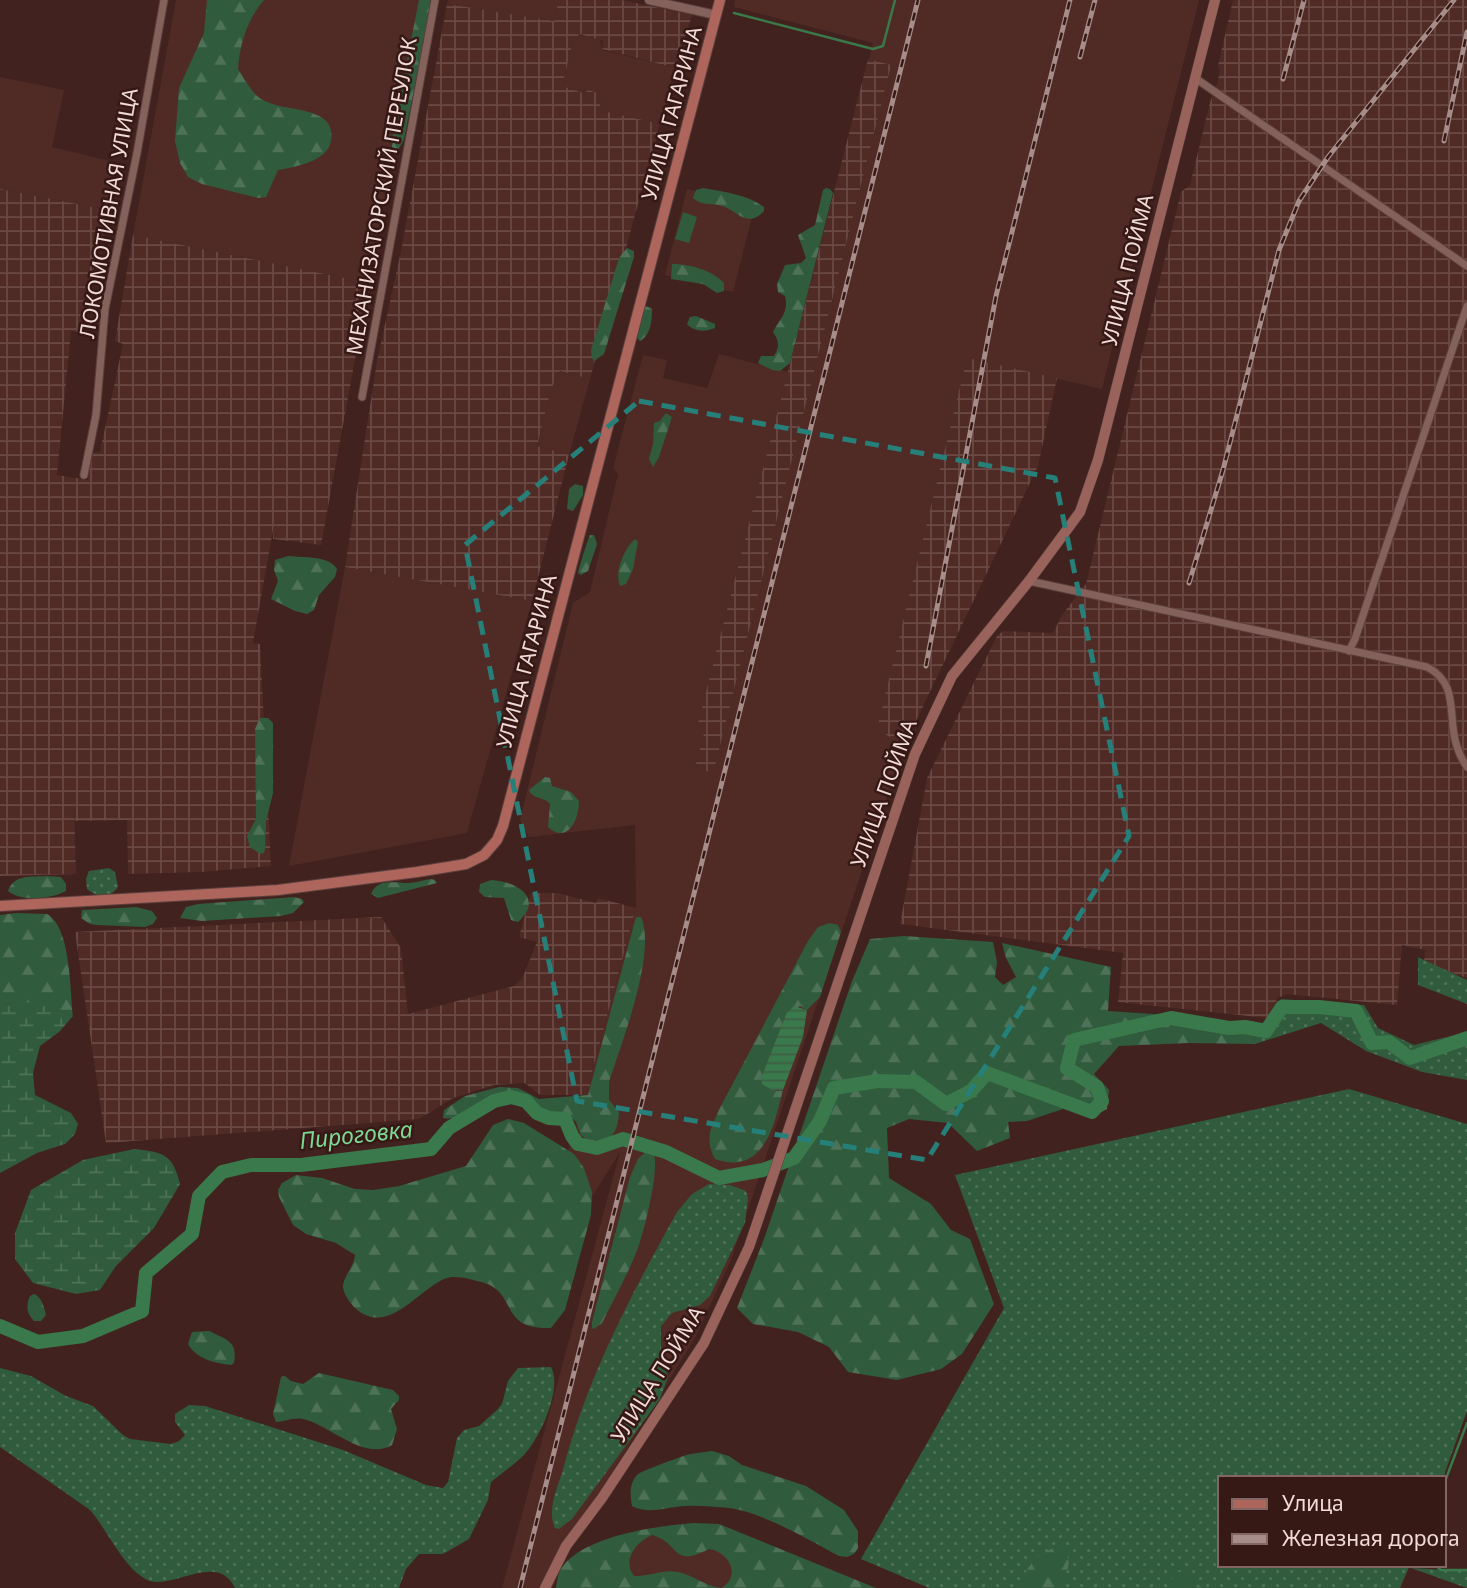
<svg xmlns="http://www.w3.org/2000/svg" width="1467" height="1588" viewBox="0 0 1467 1588" font-family="'Noto Sans',sans-serif">
<style>
.built{fill:#502b26}
.industrial{fill:url(#industrial-grid)}
.grass{fill:url(#grass-dots)}
.forest{fill:url(#forest-firs)}
.wetland{fill:url(#wetland-marsh)}
.park{fill:#305b3c}
.water{fill:url(#water-rules)}
.lines{fill:none;stroke-linecap:round;stroke-linejoin:round}
.stream{stroke:#39794b;stroke-width:2.5}
.river{stroke:#39794b;stroke-width:14}
.minor-casing{stroke:#5b403e;stroke-width:9}
.tertiary-casing{stroke:#5b403e;stroke-width:10}
.secondary-casing{stroke:#5b403e;stroke-width:11}
.primary-casing{stroke:#5b403e;stroke-width:12}
.minor{stroke:#85615c;stroke-width:7}
.tertiary{stroke:#85615c;stroke-width:8}
.secondary{stroke:#99635c;stroke-width:10}
.primary{stroke:#ad655c;stroke-width:10}
.rail-casing{stroke:#a78d89;stroke-width:5}
.rail{stroke:#361815;stroke-width:2.5;stroke-dasharray:8;stroke-linecap:butt}
.marked{fill:none;stroke:#268079;stroke-width:5;stroke-dasharray:14 9;stroke-linejoin:round}
.labels{text-anchor:middle;dominant-baseline:central;stroke-width:5;stroke-linejoin:round;paint-order:stroke}
.street-label{font-size:21px;fill:#f1dbd8;stroke:#361815}
.water-label{font-size:23px;font-style:italic;fill:#7ed795;stroke:#361815}
</style>
<defs>
<pattern id="industrial-grid" width="8" height="8" patternUnits="userSpaceOnUse" patternTransform="scale(1.75)"><rect width="8" height="8" fill="#502b26"/><path d="M0 4h8M4 0v8" fill="none" stroke="#6a4945"/></pattern>
<pattern id="grass-dots" width="8" height="8" patternUnits="userSpaceOnUse" patternTransform="scale(1.75)"><rect width="8" height="8" fill="#305b3c"/><path d="M2 2h.1M6 6h.1" fill="none" stroke="#4e7257" stroke-width="1.8" stroke-linecap="round"/></pattern>
<pattern id="forest-firs" width="22" height="20" patternUnits="userSpaceOnUse" patternTransform="scale(1.75)"><rect width="22" height="20" fill="#305b3c"/><path d="M5 1l3.5 6h-7zM16 11l3.5 6h-7z" fill="#4e7257"/></pattern>
<pattern id="wetland-marsh" width="20" height="14" patternUnits="userSpaceOnUse" patternTransform="scale(1.75)"><rect width="20" height="14" fill="#305b3c"/><path d="M1 5h8M5 5V1M11 12h8M15 12V8" fill="none" stroke="#4e7257"/></pattern>
<pattern id="water-rules" width="6" height="5" patternUnits="userSpaceOnUse" patternTransform="scale(1.75)"><rect width="6" height="5" fill="#39794b"/><path d="M0 2.5h6" fill="none" stroke="#405e46"/></pattern>
</defs>
<rect width="100%" height="100%" fill="#41221e"/>
<!-- built -->
<g class="built">
<path d="M176 0H421L369 283 133 235Z"/>
<path d="M448 0H559L554 21 470 8 447 4Z"/>
<path d="M735 0H1199L1102 389 967 358 878 728 904 746 731 1260 695 1338 569 1542 552 1588H502L620 1152 571 1230 549 1223 572 1136 590 1088 591 1076 636 908 635 825 529 837 520 820 573 603 590 592 618 474 613 468 643 355 667 360 663 378 707 388 719 354 788 372 873 43 734 7Z"/>
<path d="M579 34 600 40 602 50 675 68 660 124 598 110 583 93 565 87 564 79 573 39Z"/>
<path d="M0 77 64 90 52 147 118 163 109 210 0 189Z"/>
<path d="M687 189 741 202 754 209 733 292 665 275Z"/>
<path d="M560 371 590 379 569 455 537 446 551 389Z"/>
<path d="M345 567 532 601 467 833 289 866Z"/>
<path d="M648 1530 870 1588H558Z"/>
</g>
<!-- industrial -->
<g class="industrial">
<path d="M559 0H622L692 15 675 68 602 49 603 41 580 34 573 39 564 79 565 87 583 93 589 90 602 95 599 110 660 124 590 379 560 371 551 389 537 446 569 455 532 601 345 567 377 361 401 251 447 4 554 21Z"/>
<path d="M1233 0H1467V978L1424 963 1425 950 1402 945 1397 1005 1286 994 1278 998 1267 1018 1118 1002 1123 953 900 924 927 778 997 636 1003 631 1053 633 1062 615 1086 584 1181 192 1190 185 1210 102 1217 84 1220 70 1218 66Z"/>
<path d="M868 59 891 65 713 773 695 768 704 734 696 731Z"/>
<path d="M0 189 109 210 78 332 71 331 57 475 88 480 93 453 100 452 123 344 115 341 133 235 369 283 321 545 273 539 274 524 253 643 260 644 271 866 201 872 128 874 127 820 75 821 74 804 76 874 0 876Z"/>
<path d="M967 358 1057 378 1038 466 904 746 877 729Z"/>
<path d="M531 893H557L596 903 598 898 636 908 591 1076 590 1088 587 1095H540L525 1083 494 1085 453 1098 419 1119 106 1143 75 932 381 917 401 948 408 1014 514 986 522 979 537 942 519 937Z"/>
</g>
<!-- grass -->
<g class="grass">
<path d="M109 868 115 872 118 887C109 899 98 898 87 889L86 879 89 871Z"/>
<path d="M1418 957 1467 980V1004L1418 985Z"/>
<path d="M1281 999 1364 1005 1378 1028 1414 1045 1467 1032V1080L1422 1072 1366 1051 1321 1023 1255 1044 1253 1026 1267 1022Z"/>
<path d="M1349 1089 1467 1124V1411L1443 1478H1220V1565H1410L1400 1588H929L861 1559 1004 1308 955 1175Z"/>
<path d="M709 1184 730 1185 746 1191 748 1198 745 1223 710 1296 700 1305 672 1313 661 1326V1353L668 1377 660 1399 572 1519 559 1529 555 1528C546 1509 559 1485 564 1466 588 1376 632 1293 677 1212L692 1194Z"/>
<path d="M551 1367C563 1389 539 1441 522 1457 512 1466 501 1474 491 1482L488 1500 469 1539 443 1554H419L406 1569 399 1588H235C218 1552 176 1588 150 1581 125 1572 107 1529 90 1510L0 1447V1368L31 1376 66 1396 93 1406 123 1435 130 1439 171 1444 179 1441 185 1435 175 1422V1414L189 1405 205 1406 343 1450 426 1485 443 1488 448 1482 457 1438 464 1430 479 1426 497 1410 502 1404 508 1381 518 1368Z"/>
<path d="M1411 1568 1467 1571V1588Z"/>
</g>
<!-- forest -->
<g class="forest">
<path d="M207 0H264C247 20 240 43 238 69 244 78 250 89 257 96 278 115 338 102 331 141 328 161 295 167 278 170L266 197 258 198 202 184 188 177 180 163 175 141 179 88 204 33Z"/>
<path d="M419 0H432L404 140 398 150H394L392 147 393 131Z"/>
<path d="M703 188C724 192 746 194 764 207V211C748 228 739 213 725 207 713 202 703 207 693 198L696 190Z"/>
<path d="M826 188 830 189 833 193 790 363 780 371 772 370 758 363 761 356H774C780 346 779 341 773 332 780 318 789 313 785 296L778 292 777 284 785 265 801 263 806 258 798 235 815 225 823 190Z"/>
<path d="M627 248 634 251V257L604 354 594 361 592 358 591 350 619 258Z"/>
<path d="M672 264C689 264 712 270 724 283V291L717 293 703 284 671 279Z"/>
<path d="M645 306 652 308C652 320 651 335 640 341L637 338V328Z"/>
<path d="M696 316 715 324V328C706 332 694 332 687 324L690 317Z"/>
<path d="M666 413 672 417 659 457 653 467 649 459 653 444 654 423 660 421Z"/>
<path d="M575 484 583 486V495L573 511 567 509 569 489Z"/>
<path d="M590 535H594L597 544 588 571 581 575 578 573C579 567 588 539 590 535Z"/>
<path d="M635 539 638 542 633 569 626 584 620 586C614 572 624 549 635 539Z"/>
<path d="M288 556C304 558 328 555 337 569L335 577 319 595 314 610 307 614 295 611 271 599 278 581 274 570 275 560Z"/>
<path d="M260 718H268L273 723V793L266 821 265 849 264 853 260 854 250 847 247 836 256 819 255 729Z"/>
<path d="M545 777 550 778 552 786 571 792 579 801C579 819 568 845 548 827L550 804C544 796 533 800 529 790Z"/>
<path d="M46 876 61 877 66 884V891C51 899 21 902 8 891 14 874 31 877 46 876Z"/>
<path d="M431 879 435 880 437 883 378 898 371 894C377 878 394 883 408 883 415 883 423 880 431 879Z"/>
<path d="M491 880C516 881 545 898 518 922L511 920 504 898 485 897 479 892 480 884Z"/>
<path d="M294 897 302 899 304 902 293 913 281 916 202 921 180 918 186 907 198 904Z"/>
<path d="M136 907 152 911 157 918 153 924 145 927 97 925 90 924 81 918 82 910Z"/>
<path d="M16 913 47 914C71 927 70 990 73 1016 48 1005 28 1002 0 1004V915Z"/>
<path d="M636 917H641C657 953 621 1044 609 1082V1100L619 1112C618 1130 613 1144 591 1140 588 1139 585 1139 582 1136 577 1130 579 1121 571 1118 562 1113 550 1114 540 1110 533 1106 529 1100 523 1097 487 1083 468 1123 443 1118L444 1110 465 1096 499 1087 518 1088 539 1099 588 1095Z"/>
<path d="M830 923 838 925 841 932 820 997 807 1010 800 1006 786 1014 761 1078 777 1091 783 1090C774 1126 764 1176 715 1159 704 1138 711 1127 721 1106L808 941 818 927Z"/>
<path d="M904 936 993 942 997 962 995 977 1003 985 1016 977 1006 958 1002 943 1111 967 1108 1011 1182 1016 1253 1026 1255 1044 1189 1043 1119 1046 1094 1074 1109 1090 1107 1109 1090 1118 1072 1106 1027 1121 1008 1122 1010 1138 977 1151 948 1123 909 1119 887 1128 889 1178 931 1204 951 1230 970 1239 994 1304 962 1354 941 1369 897 1380 848 1372 829 1347 798 1332 753 1324 737 1308 764 1239 852 981 870 939Z"/>
<path d="M508 1119 524 1123 574 1154 584 1168 592 1192 591 1215 565 1310 551 1328C497 1330 519 1291 481 1282 470 1279 454 1274 444 1279 416 1292 387 1337 355 1308 350 1303 342 1292 343 1285 345 1274 354 1267 355 1255L336 1243 306 1234 293 1225 279 1197 278 1190 282 1183 296 1175 322 1178 355 1189 373 1190 399 1186 466 1166 493 1125Z"/>
<path d="M647 1151 653 1152C661 1166 644 1231 638 1248 628 1274 614 1299 602 1323L594 1329 592 1328V1322L630 1177 638 1159Z"/>
<path d="M34 1294C42 1297 44 1307 46 1315L41 1321H34C26 1313 26 1305 30 1296Z"/>
<path d="M209 1331C227 1340 238 1341 234 1363L231 1365C215 1363 196 1359 188 1344L192 1332Z"/>
<path d="M319 1373 393 1390 399 1396V1400L391 1409 397 1429 392 1445C365 1462 328 1424 303 1419 293 1417 285 1422 276 1422L273 1414 281 1377 285 1376 291 1381 303 1384Z"/>
<path d="M712 1451 729 1456 742 1465 806 1486 844 1510 858 1531V1548L854 1554 847 1557 839 1556C809 1540 762 1512 729 1508 715 1507 699 1505 685 1506 667 1507 649 1515 632 1506 630 1495 629 1484 637 1475 640 1471 683 1456 690 1454 697 1453 705 1452 712 1451Z"/>
<path d="M694 1523 719 1524 876 1588H721C742 1576 729 1552 709 1549 671 1569 680 1542 652 1535 636 1542 622 1560 634 1576 649 1577 663 1569 678 1572 693 1575 705 1586 720 1588H556C557 1582 558 1572 562 1567 586 1535 657 1526 694 1523Z"/>
<path d="M1056 1547C1078 1555 1067 1573 1058 1588H1020C1022 1570 1039 1553 1056 1547Z"/>
<path d="M1173 1571 1186 1573 1202 1588H1170Z"/>
</g>
<!-- wetland -->
<g class="wetland">
<path d="M27 1002 50 1006 73 1016 59 1032 40 1046 33 1073 35 1095 71 1113 78 1124 75 1134 65 1144 37 1153 0 1173V1004Z"/>
<path d="M134 1149C163 1152 173 1154 180 1184L154 1228 116 1266 100 1290 76 1294 33 1283 15 1259V1233L31 1190 83 1160Z"/>
</g>
<!-- park -->
<path class="park" d="M683 212 697 217 689 243 675 239Z"/>
<!-- water -->
<path class="water" d="M794 1006 807 1010 803 1037 783 1090H772L762 1084 761 1078 786 1014Z"/>
<g class="lines">
<!-- stream -->
<g class="stream">
<path d="M734 13 873 49 883 46 895 0"/>
<path d="M1444 1484 1467 1423"/>
<path d="M1435 1565 1441 1570H1467"/>
</g>
<!-- river -->
<path class="river" d="M0 1326 38 1342 83 1336 142 1311 146 1273 192 1234 199 1196 222 1172 251 1165H301L431 1149 449 1128 494 1101 511 1097 526 1101 537 1113 549 1118 565 1119 572 1136 578 1144 597 1148 623 1139 666 1152 719 1178 763 1170 794 1158 820 1121 834 1088 878 1081 916 1082 946 1104 971 1091 987 1073 1092 1112 1102 1101 1097 1087 1067 1068 1074 1040 1171 1018 1229 1028 1245 1027 1266 1031 1282 1007H1319L1356 1011 1372 1043 1389 1042 1410 1058 1467 1038"/>
<defs>
<g id="minor">
<path d="M1195 78 1467 266"/>
<path d="M362 397 435 0"/>
<path d="M84 475 96 415 105 309 137 153 164 0"/>
<path d="M1029 581 1427 667C1467 688 1439 727 1467 767"/>
<path d="M1349 651 1355 639 1467 306"/>
</g>
<path id="tertiary" d="M649 0 716 15"/>
<path id="secondary" d="M545 1588 566 1546 602 1498 704 1343 749 1247 915 754 952 676 1029 581 1080 512 1098 460 1215 0"/>
<path id="primary" d="M0 906 278 890 417 872 466 864 484 855 497 840 503 826 720 0"/>
</defs>
<!-- minor casing -->
<use href="#minor" class="minor-casing"/>
<!-- tertiary casing -->
<use href="#tertiary" class="tertiary-casing"/>
<!-- secondary casing -->
<use href="#secondary" class="secondary-casing"/>
<!-- primary casing -->
<use href="#primary" class="primary-casing"/>
<!-- minor -->
<use href="#minor" class="minor"/>
<!-- tertiary -->
<use href="#tertiary" class="tertiary"/>
<!-- secondary -->
<use href="#secondary" class="secondary"/>
<!-- primary -->
<use href="#primary" class="primary"/>
<defs>
<g id="rail">
<path d="M1080 57 1095 0"/>
<path d="M1283 79 1304 0"/>
<path d="M1444 141 1467 32"/>
<path d="M1189 583 1223 470 1279 250 1299 201 1328 157 1454 0"/>
<path d="M926 666 996 296 1070 0"/>
<path d="M520 1588 918 0"/>
</g>
</defs>
<!-- rail casing -->
<use href="#rail" class="rail-casing"/>
<!-- rail -->
<use href="#rail" class="rail"/>
</g>
<!-- marked area -->
<path class="marked" d="M639 401 1055 478 1129 836 927 1160 577 1101 465 545Z"/>
<g class="labels">
<!-- street labels -->
<g class="street-label">
<text transform="translate(671 113) rotate(-75)">УЛИЦА ГАГАРИНА</text>
<text transform="translate(381 196) rotate(-80)">МЕХАНИЗАТОРСКИЙ ПЕРЕУЛОК</text>
<text transform="translate(108 213) rotate(-80)">ЛОКОМОТИВНАЯ УЛИЦА</text>
<text transform="translate(1127 270) rotate(-76)">УЛИЦА ПОЙМА</text>
<text transform="translate(526 661) rotate(-75)">УЛИЦА ГАГАРИНА</text>
<text transform="translate(883 793) rotate(-70)">УЛИЦА ПОЙМА</text>
<text transform="translate(657 1374) rotate(-58)">УЛИЦА ПОЙМА</text>
</g>
<!-- water labels -->
<g class="water-label">
<text transform="translate(356 1134) rotate(-6)">Пироговка</text>
</g>
</g>
<!-- legend -->
<rect x="1218" y="1476" width="228" height="91" fill="#361815" stroke="#816663" stroke-width="2"/>
<rect x="1232" y="1499" width="35" height="10" fill="#ad655c" stroke="#816663" stroke-width="2"/>
<text x="1282" y="1511" font-size="21" fill="#f1dbd8">Улица</text>
<rect x="1232" y="1534" width="35" height="10" fill="#a78d89" stroke="#816663" stroke-width="2"/>
<text x="1282" y="1546" font-size="21" fill="#f1dbd8">Железная дорога</text>
</svg>
